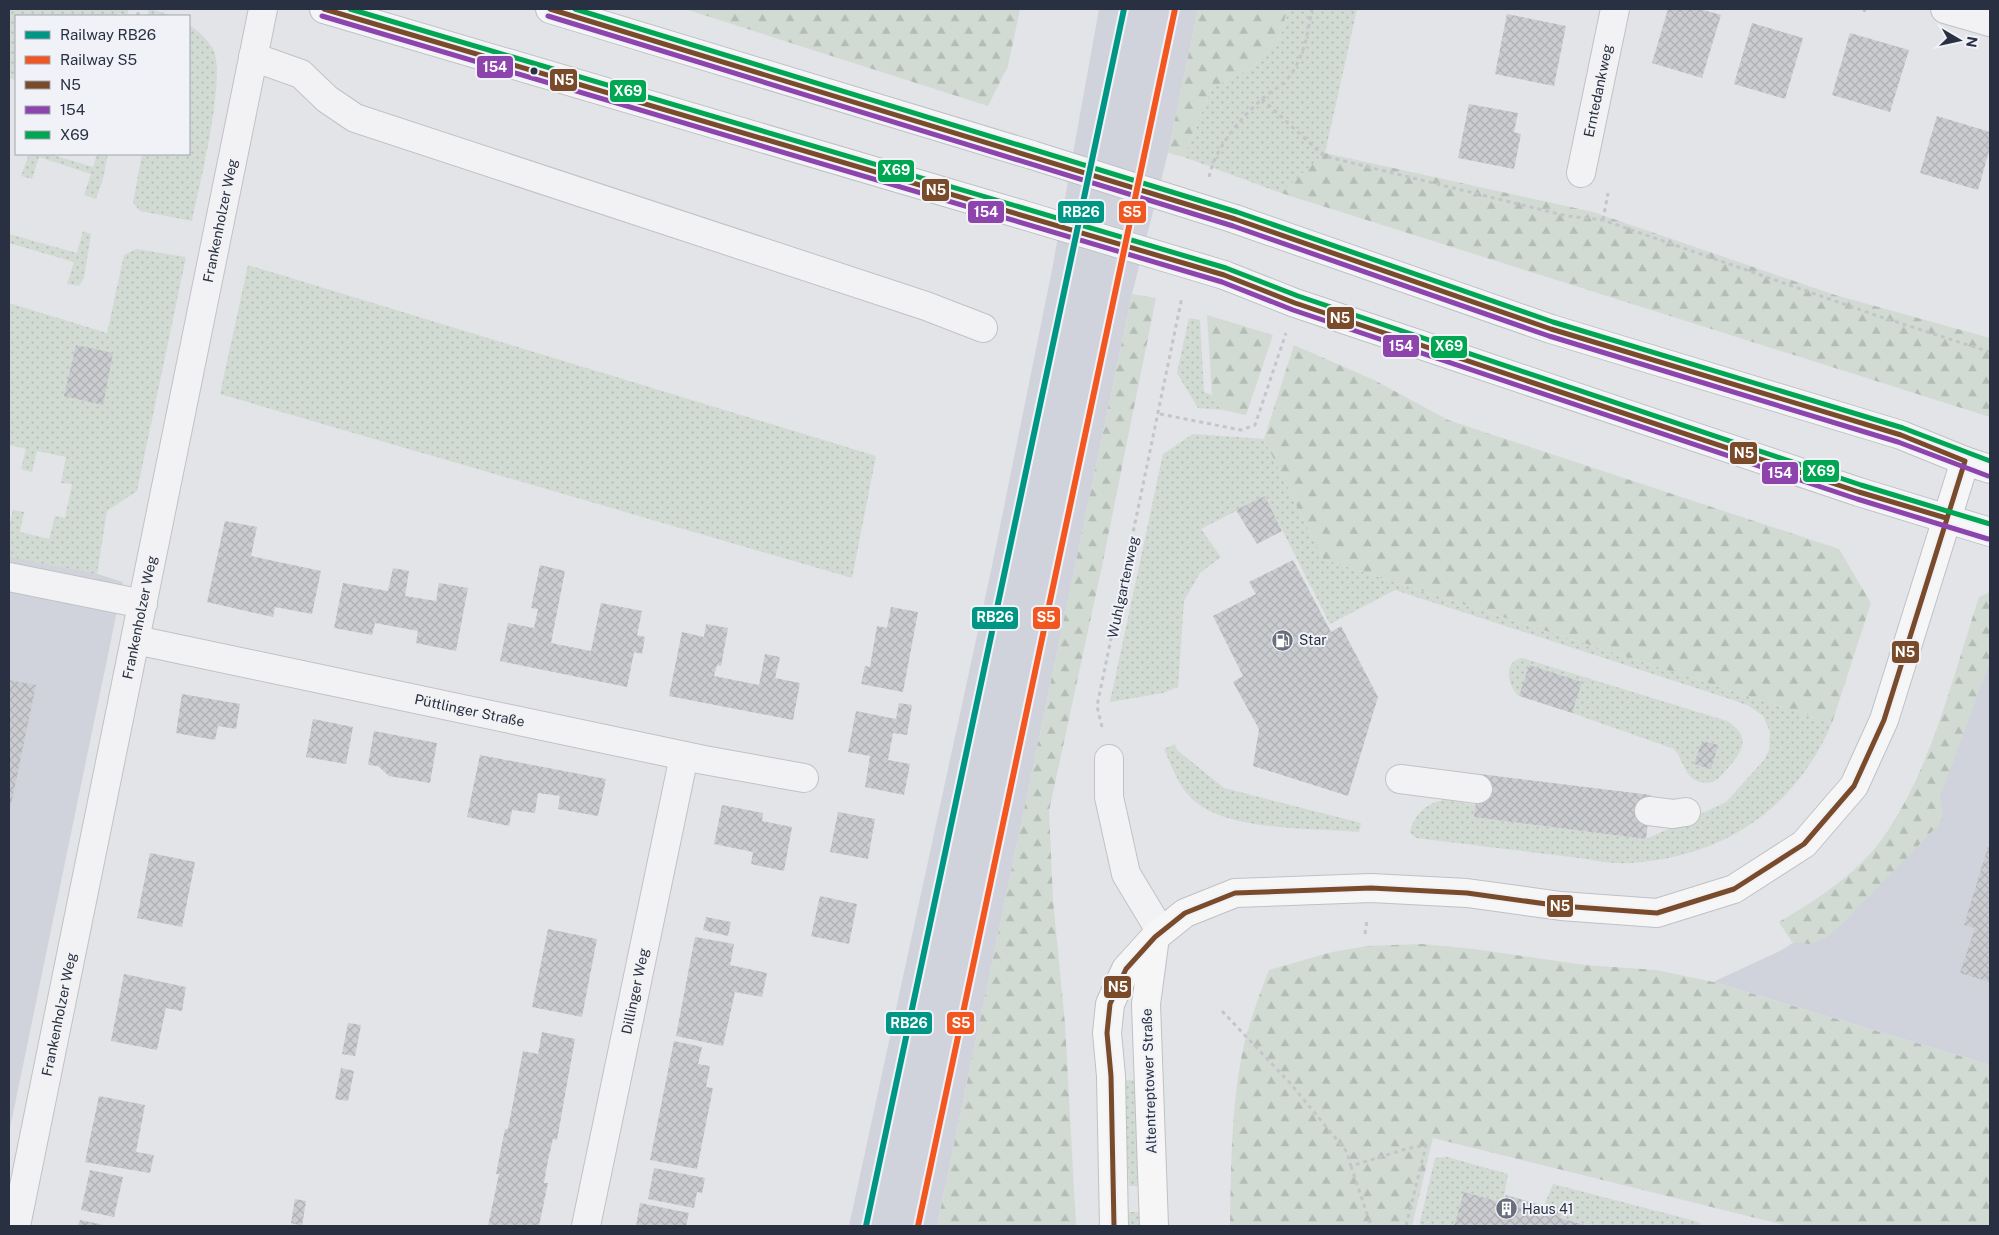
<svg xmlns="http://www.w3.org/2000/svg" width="1999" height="1235" viewBox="0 0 1999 1235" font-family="'Public Sans',sans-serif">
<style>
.built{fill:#d0d3db}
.grass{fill:url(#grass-dots)}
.forest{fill:url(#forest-firs)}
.building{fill:url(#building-cross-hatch)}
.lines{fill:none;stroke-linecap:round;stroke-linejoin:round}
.minor-casing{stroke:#c0c2c6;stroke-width:30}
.major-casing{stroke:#bec1c6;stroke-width:30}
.path{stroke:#c4c5cb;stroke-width:3;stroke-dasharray:4 4;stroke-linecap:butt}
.minor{stroke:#f2f2f4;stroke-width:28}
.major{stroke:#f6f6f7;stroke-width:28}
.major-bridge-casing{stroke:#bec1c6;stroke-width:30;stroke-linecap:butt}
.major-bridge{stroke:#f6f6f7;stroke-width:28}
.bus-1-casing{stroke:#f0f2f7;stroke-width:9}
.bus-2-casing{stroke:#f0f2f7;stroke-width:9}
.bus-3-casing{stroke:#f0f2f7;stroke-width:9}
.bus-1{stroke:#7a4b2a;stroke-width:5}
.bus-2{stroke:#8e44ad;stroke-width:5}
.bus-3{stroke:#00a651;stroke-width:5}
.rail-1-casing{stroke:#f0f2f7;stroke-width:10}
.rail-2-casing{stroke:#f0f2f7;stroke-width:10}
.rail-1{stroke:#009686;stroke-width:6}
.rail-2{stroke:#f25721;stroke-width:6}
.bus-dot{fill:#283042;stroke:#f0f2f7;stroke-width:2}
.labels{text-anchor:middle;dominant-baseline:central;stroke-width:4;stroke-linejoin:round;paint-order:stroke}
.street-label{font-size:14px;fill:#283042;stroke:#f0f2f7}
.poi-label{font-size:14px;fill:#283042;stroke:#f0f2f7;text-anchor:start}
.line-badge{stroke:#f0f2f7;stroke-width:2}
.badge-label{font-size:14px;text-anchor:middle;font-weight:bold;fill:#fff}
</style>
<defs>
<pattern id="grass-dots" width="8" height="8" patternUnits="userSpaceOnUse" patternTransform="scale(1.25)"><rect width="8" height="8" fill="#d2dbd3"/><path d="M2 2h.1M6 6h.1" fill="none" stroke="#b4bcb6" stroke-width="1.8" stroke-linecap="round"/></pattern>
<pattern id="forest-firs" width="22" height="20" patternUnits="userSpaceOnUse" patternTransform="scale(1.25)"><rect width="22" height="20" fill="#d2dbd3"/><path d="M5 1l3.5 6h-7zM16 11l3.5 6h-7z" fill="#b4bcb6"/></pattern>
<pattern id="building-cross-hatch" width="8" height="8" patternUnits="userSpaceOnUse" patternTransform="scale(1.25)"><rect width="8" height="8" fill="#caccd0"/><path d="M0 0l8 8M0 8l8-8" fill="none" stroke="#aeb0b4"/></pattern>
</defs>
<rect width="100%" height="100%" fill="#e2e4e8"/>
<!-- built -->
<g class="built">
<path d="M1099 9H1198L1168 153 1132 294 937 1226H849L992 566 1052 270Z"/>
<path d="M9 546 123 582 9 1133Z"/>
<path d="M1990 661V1065L1713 982 1782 950 1847 907Z"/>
</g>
<!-- grass -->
<g class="grass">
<path d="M9 9H129L127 15 118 13 117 16H16V80L9 78Z"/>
<path d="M149 9H151L173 16H147Z"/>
<path d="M1287 9H1357L1325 153 1281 193 1184 157 1212 88 1252 68 1281 36Z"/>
<path d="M189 25C197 29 208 40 213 49 227 76 199 188 192 221L140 211 133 203 142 154H189Z"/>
<path d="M29 154H50L93 167 97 154H108L103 179 96 199 84 195 91 174 39 157 32 179 21 176Z"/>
<path d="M83 231 91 234 84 278 79 286 67 284 74 262 9 243V234L77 253Z"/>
<path d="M136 249 186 257 137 491 107 511 97 574 9 557V527L13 510 24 512 20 532 49 539 55 516 65 518 72 484 61 483 66 457 37 451 32 472 21 469 26 449 9 445V303L107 333 124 255Z"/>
<path d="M248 265 876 456 852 578 220 394Z"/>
<path d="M1189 318 1200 320 1204 392 1212 395 1223 410 1198 408 1177 373Z"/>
<path d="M1193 434 1264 439 1323 559 1832 723C1795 809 1724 857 1631 863 1610 865 1585 858 1563 856 1514 850 1465 844 1416 838L1410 833C1412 816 1430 799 1448 800 1457 801 1467 804 1476 805L1474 817 1646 839 1664 831 1726 802 1764 760 1769 750 1770 732 1763 716 1749 706 1733 700 1395 590 1330 624 1265 496 1201 529 1221 557 1200 573 1184 601 1178 687 1163 693 1110 702 1163 454Z"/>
<path d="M1522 658 1727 721C1751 736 1744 750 1728 768 1724 772 1719 779 1714 781 1709 784 1701 783 1695 780 1685 775 1682 758 1674 749L1572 713 1582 682 1529 665 1519 696C1508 688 1502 661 1522 658Z"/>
<path d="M1175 744 1177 750 1224 788 1361 823 1359 832C1314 828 1234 831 1198 804 1180 791 1173 769 1164 749Z"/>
<path d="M1123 1080H1138L1142 1186H1129Z"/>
<path d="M1447 1157 1508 1174 1503 1203 1464 1193 1454 1226H1419L1435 1158Z"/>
<path d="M1553 1184 1699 1222 1702 1226H1592L1560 1218 1562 1211 1544 1206Z"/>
<path d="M1129 1212H1143L1142 1226H1129Z"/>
</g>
<!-- forest -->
<g class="forest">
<path d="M685 9H1020L1008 66 988 106Z"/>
<path d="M1198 9H1287L1281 36 1252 68 1212 88 1184 157 1168 153Z"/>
<path d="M1325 153 1593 212 1835 295 1990 338V417L1281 193Z"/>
<path d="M1132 294 1156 298 1102 566 1049 811 1053 900 1065 1024 1076 1226H937Z"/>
<path d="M1207 315 1273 335 1246 415 1223 410 1212 395Z"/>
<path d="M1294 345 1376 381 1448 420 1839 549 1871 603 1832 723 1323 559 1264 439Z"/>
<path d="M1990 592V661L1940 798 1943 815 1941 822 1842 924 1824 939 1810 944 1792 942 1779 922C1815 901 1857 874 1882 839 1931 771 1953 676 1979 597Z"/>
<path d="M1421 944 1474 949 1585 965 1656 970 1713 982 1990 1065V1226H1788L1433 1138 1412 1226H1230C1231 1169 1231 1110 1242 1054 1248 1026 1258 998 1269 970L1332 952 1368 946Z"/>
</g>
<!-- building -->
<g class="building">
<path d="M1668 9H1700L1721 15 1702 78 1652 63Z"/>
<path d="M1507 14 1566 26 1554 86 1495 74Z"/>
<path d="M1752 23 1803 38 1785 99 1734 84Z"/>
<path d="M1850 33 1909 50 1890 112 1832 95Z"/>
<path d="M1469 104 1518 113 1514 132 1521 134 1514 169 1458 158Z"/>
<path d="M1937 116 1990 132V148L1978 190 1920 173Z"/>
<path d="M76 345 113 353 103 405 64 396Z"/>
<path d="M1265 496 1282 531 1257 544 1236 510Z"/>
<path d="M225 521 257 527 251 556 321 571 312 614 275 607 273 617 207 602Z"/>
<path d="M1293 560 1331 632 1341 626 1378 697 1348 796 1253 766 1259 729 1233 682 1243 676 1213 616 1256 594 1249 582Z"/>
<path d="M540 565 565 571 551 643 591 651 601 603 642 611 637 635 645 637 642 654 634 652 627 687 500 661 508 623 534 628 538 609 531 608Z"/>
<path d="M393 568 409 571 405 596 436 601 439 583 468 588 456 651 416 643 418 631 375 623 372 635 334 628 343 583 388 591Z"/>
<path d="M891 607 918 612 903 692 861 684 865 666 870 667 877 626 887 628Z"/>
<path d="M706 624 728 628 721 666 717 665 714 676 759 685 765 654 780 657 775 678 800 683 793 720 669 696 682 632 704 637Z"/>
<path d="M1529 665 1582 682 1572 713 1519 696Z"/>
<path d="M9 680 36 685 10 809H9Z"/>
<path d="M182 694 240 704 236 729 218 726 215 740 176 733Z"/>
<path d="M899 703 912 705 907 735 893 733 888 760 910 764 904 795 865 787 870 756 848 752 856 711 896 719Z"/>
<path d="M313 719 353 727 346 764 306 757Z"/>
<path d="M374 731 437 743 430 783 389 776 378 766 368 765Z"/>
<path d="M1702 741 1718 745 1711 769 1694 764Z"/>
<path d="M480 755 606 779 598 816 558 809 560 796 538 793 535 813 512 810 509 826 467 817Z"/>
<path d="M1480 774 1651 795 1646 839 1474 817Z"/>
<path d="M722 805 763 813 762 821 792 827 784 871 751 864 753 852 714 844Z"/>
<path d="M838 812 875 819 868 859 830 852Z"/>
<path d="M1988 847H1990V982L1960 973 1975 928 1964 925Z"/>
<path d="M150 853 195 862 182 927 137 918Z"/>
<path d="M820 896 857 904 849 944 811 936Z"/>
<path d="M706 917 731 922 728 936 703 930Z"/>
<path d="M548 929 597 939 582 1017 532 1007Z"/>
<path d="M695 937 734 944 730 965 767 973 762 997 735 992 723 1046 676 1036Z"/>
<path d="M124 974 186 987 182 1011 166 1008 157 1050 111 1041Z"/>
<path d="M348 1023 361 1025 355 1056 342 1054Z"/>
<path d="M542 1032 575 1039 557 1140 553 1139 548 1160 544 1183H548L539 1226H488L499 1174H496L505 1129H508L523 1051 538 1054Z"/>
<path d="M674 1041 702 1047 698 1064 710 1066 706 1087 713 1088 697 1169 650 1160Z"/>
<path d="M341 1068 354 1071 348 1101 335 1099Z"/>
<path d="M99 1096 145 1105 136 1152 154 1155 150 1173 85 1162Z"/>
<path d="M654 1168 705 1178 702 1193 697 1192 694 1208 648 1199Z"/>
<path d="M90 1170 123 1177 114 1217 81 1210Z"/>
<path d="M1464 1192 1503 1203 1506 1195 1562 1211 1560 1218 1589 1226H1454Z"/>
<path d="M295 1199 306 1201 302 1226 291 1223Z"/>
<path d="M640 1203 689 1213 686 1226H636Z"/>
<path d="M80 1220 104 1225 103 1226H78Z"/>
</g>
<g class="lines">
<defs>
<g id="minor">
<path d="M1945 9 1990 22"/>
<path d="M253 57 301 74 327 99 355 118 926 306 983 328"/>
<path id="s1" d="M1581 173 1615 9"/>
<path d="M9 577 143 604"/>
<path id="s2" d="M136 640 704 760 804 778"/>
<path d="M1109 759V797L1126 874 1161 932"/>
<path d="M1400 779 1478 789"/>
<path d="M1649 811 1673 814 1686 812"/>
<path id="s3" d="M16 1226 263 9"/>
<path id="s4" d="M586 1226 684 756"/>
</g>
<g id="major">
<path d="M324 9 1020 214"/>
<path d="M550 9 1032 155"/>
<path d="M1235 219 1551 329 1901 435 1965 461 1990 469"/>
<path d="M1224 275 1295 303 1421 345 1859 492 1990 532"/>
<path d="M1114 1226 1111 1076 1107 1033 1110 1004 1126 969 1155 937 1185 913 1235 893 1371 888 1467 893 1561 906 1657 913 1734 889 1804 844 1854 786 1884 720 1965 461"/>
<path d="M1154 1226 1146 1004 1155 937"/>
</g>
</defs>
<!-- minor casing -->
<use href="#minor" class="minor-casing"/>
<!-- major casing -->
<use href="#major" class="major-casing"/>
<!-- path -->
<g class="path">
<path d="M1864 12 1865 9"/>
<path d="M137 16 140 9"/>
<path d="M1262 99 1324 156 1567 216 1603 220 1881 317 1990 352"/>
<path d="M1209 177C1216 146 1240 119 1262 99 1271 91 1283 86 1289 77 1305 55 1307 35 1312 9"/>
<path d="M1603 220 1608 193"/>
<path d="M1160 414 1241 430 1255 425 1286 333"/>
<path d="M1102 727 1097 706 1182 297"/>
<path d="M1365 934 1367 920"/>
<path d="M1222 1011 1290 1083 1347 1152 1351 1166 1406 1149 1426 1145 1406 1226"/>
<path d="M1351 1166 1371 1226"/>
</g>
<!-- minor -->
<use href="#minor" class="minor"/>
<!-- major -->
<use href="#major" class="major"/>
<defs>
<g id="major-bridge">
<path d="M1032 155 1235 219"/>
<path d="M1020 214 1224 275"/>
</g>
</defs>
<!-- major-bridge casing -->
<use href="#major-bridge" class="major-bridge-casing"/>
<!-- major-bridge -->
<use href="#major-bridge" class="major-bridge"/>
<defs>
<g id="bus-1">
<path d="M324 9 1224 275 1295 303 1859 492 1946 518"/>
<path d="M550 9 1235 219 1551 329 1901 435 1965 461 1884 720 1854 786 1804 844 1734 889 1657 913 1561 906 1467 893 1371 888 1235 893 1185 913 1155 937 1126 969 1110 1004 1107 1033 1111 1076 1114 1226"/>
</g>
<g id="bus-2">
<path d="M322 16 1222 282 1293 310 1857 499 1988 539"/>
<path d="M548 16 1233 226 1549 336 1898 442 1988 476"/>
</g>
<g id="bus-3">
<path d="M350 9 1226 268 1298 296 1861 485 1990 524"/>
<path d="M575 9 1237 212 1553 322 1903 428 1990 461"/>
</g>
</defs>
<!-- bus-1 casing -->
<use href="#bus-1" class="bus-1-casing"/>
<!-- bus-2 casing -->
<use href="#bus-2" class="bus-2-casing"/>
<!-- bus-3 casing -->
<use href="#bus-3" class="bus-3-casing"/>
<!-- bus-1 -->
<use href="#bus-1" class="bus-1"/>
<!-- bus-2 -->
<use href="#bus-2" class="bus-2"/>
<!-- bus-3 -->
<use href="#bus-3" class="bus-3"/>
<defs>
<path id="rail-1" d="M866 1226 1124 9"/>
<path id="rail-2" d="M918 1226 1175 9"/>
</defs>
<!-- rail-1 casing -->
<use href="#rail-1" class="rail-1-casing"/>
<!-- rail-2 casing -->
<use href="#rail-2" class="rail-2-casing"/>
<!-- rail-1 -->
<use href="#rail-1" class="rail-1"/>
<!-- rail-2 -->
<use href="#rail-2" class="rail-2"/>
</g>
<!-- icons -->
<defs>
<symbol id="fuel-disc" viewBox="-11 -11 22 22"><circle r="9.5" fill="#696f7c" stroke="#f0f2f7"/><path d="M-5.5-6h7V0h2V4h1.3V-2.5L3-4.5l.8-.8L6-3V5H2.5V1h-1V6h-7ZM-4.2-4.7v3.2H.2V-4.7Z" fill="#fff"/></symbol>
<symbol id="building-disc" viewBox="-11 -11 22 22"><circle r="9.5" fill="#696f7c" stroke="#f0f2f7"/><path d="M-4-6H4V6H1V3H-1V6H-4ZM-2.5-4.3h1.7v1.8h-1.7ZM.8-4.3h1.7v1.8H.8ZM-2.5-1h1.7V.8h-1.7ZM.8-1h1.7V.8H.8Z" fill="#fff"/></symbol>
</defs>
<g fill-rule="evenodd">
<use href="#fuel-disc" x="1270" y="628" width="25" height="25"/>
<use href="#building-disc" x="1494" y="1196" width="25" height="25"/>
</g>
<!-- markers -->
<circle class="bus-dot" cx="534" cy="71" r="4.5"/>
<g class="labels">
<!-- street labels -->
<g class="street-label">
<text stroke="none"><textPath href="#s1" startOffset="84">Erntedankweg</textPath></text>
<text stroke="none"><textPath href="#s3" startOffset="1026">Frankenholzer Weg</textPath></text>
<text transform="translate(1123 587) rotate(-78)">Wuhlgartenweg</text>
<text stroke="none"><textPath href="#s3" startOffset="621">Frankenholzer Weg</textPath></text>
<text stroke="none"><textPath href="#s2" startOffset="341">Püttlinger Straße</textPath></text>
<text stroke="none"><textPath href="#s4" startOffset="240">Dillinger Weg</textPath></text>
<text stroke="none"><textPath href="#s3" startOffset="216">Frankenholzer Weg</textPath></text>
<text transform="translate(1149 1081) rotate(-92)">Altentreptower Straße</text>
</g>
<!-- poi labels -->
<g class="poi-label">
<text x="1299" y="640">Star</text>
<text x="1522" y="1209">Haus 41</text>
</g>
</g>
<g class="line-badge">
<rect x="476" y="55" width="38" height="24" rx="5" fill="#8e44ad"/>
<rect x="549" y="68" width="29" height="24" rx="5" fill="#7a4b2a"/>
<rect x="609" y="79" width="38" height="24" rx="5" fill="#00a651"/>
<rect x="877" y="159" width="38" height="24" rx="5" fill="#00a651"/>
<rect x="921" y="178" width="29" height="24" rx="5" fill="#7a4b2a"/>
<rect x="1057" y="200" width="48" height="24" rx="5" fill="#009686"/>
<rect x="1118" y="200" width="29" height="24" rx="5" fill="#f25721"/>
<rect x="967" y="200" width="38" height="24" rx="5" fill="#8e44ad"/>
<rect x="1326" y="306" width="29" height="24" rx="5" fill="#7a4b2a"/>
<rect x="1382" y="334" width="38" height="24" rx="5" fill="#8e44ad"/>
<rect x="1430" y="335" width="38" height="24" rx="5" fill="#00a651"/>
<rect x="1729" y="441" width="29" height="24" rx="5" fill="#7a4b2a"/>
<rect x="1802" y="459" width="38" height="24" rx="5" fill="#00a651"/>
<rect x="1761" y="461" width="38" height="24" rx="5" fill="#8e44ad"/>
<rect x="971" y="606" width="48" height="24" rx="5" fill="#009686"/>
<rect x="1032" y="606" width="29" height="24" rx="5" fill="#f25721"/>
<rect x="1891" y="640" width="29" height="24" rx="5" fill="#7a4b2a"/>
<rect x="1546" y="894" width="28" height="24" rx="5" fill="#7a4b2a"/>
<rect x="1103" y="975" width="29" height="24" rx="5" fill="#7a4b2a"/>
<rect x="885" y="1011" width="48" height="24" rx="5" fill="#009686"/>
<rect x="946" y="1011" width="29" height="24" rx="5" fill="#f25721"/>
</g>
<g class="badge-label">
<text x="495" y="72">154</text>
<text x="564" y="85">N5</text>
<text x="628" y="96">X69</text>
<text x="896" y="175">X69</text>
<text x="936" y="195">N5</text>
<text x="1081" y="217">RB26</text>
<text x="1132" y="217">S5</text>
<text x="986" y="217">154</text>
<text x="1340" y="323">N5</text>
<text x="1401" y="351">154</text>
<text x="1449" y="351">X69</text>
<text x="1744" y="458">N5</text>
<text x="1821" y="476">X69</text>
<text x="1780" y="478">154</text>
<text x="995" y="622">RB26</text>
<text x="1046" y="622">S5</text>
<text x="1905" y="657">N5</text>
<text x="1560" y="911">N5</text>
<text x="1118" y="992">N5</text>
<text x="909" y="1028">RB26</text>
<text x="961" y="1028">S5</text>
</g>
<!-- border -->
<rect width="1999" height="1235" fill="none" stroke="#283042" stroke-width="20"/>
<!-- legend -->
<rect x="15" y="15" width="175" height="140" fill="#f0f2f7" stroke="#a0a4af"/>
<rect x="25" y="31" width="25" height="8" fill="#009686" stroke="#a0a4af"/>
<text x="60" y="40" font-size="15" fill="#283042">Railway RB26</text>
<rect x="25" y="56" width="25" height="8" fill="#f25721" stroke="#a0a4af"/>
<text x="60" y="65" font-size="15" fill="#283042">Railway S5</text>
<rect x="25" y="81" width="25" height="8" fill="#7a4b2a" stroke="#a0a4af"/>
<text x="60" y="90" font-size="15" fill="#283042">N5</text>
<rect x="25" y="106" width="25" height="8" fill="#8e44ad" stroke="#a0a4af"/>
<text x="60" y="115" font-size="15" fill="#283042">154</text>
<rect x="25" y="131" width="25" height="8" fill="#00a651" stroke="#a0a4af"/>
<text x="60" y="140" font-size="15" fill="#283042">X69</text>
<!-- north arrow -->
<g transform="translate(1959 40) rotate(99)" stroke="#f0f2f7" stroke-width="4" paint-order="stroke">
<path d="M0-4L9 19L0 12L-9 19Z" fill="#283042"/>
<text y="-8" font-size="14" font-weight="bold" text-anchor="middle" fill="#283042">N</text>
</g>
</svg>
